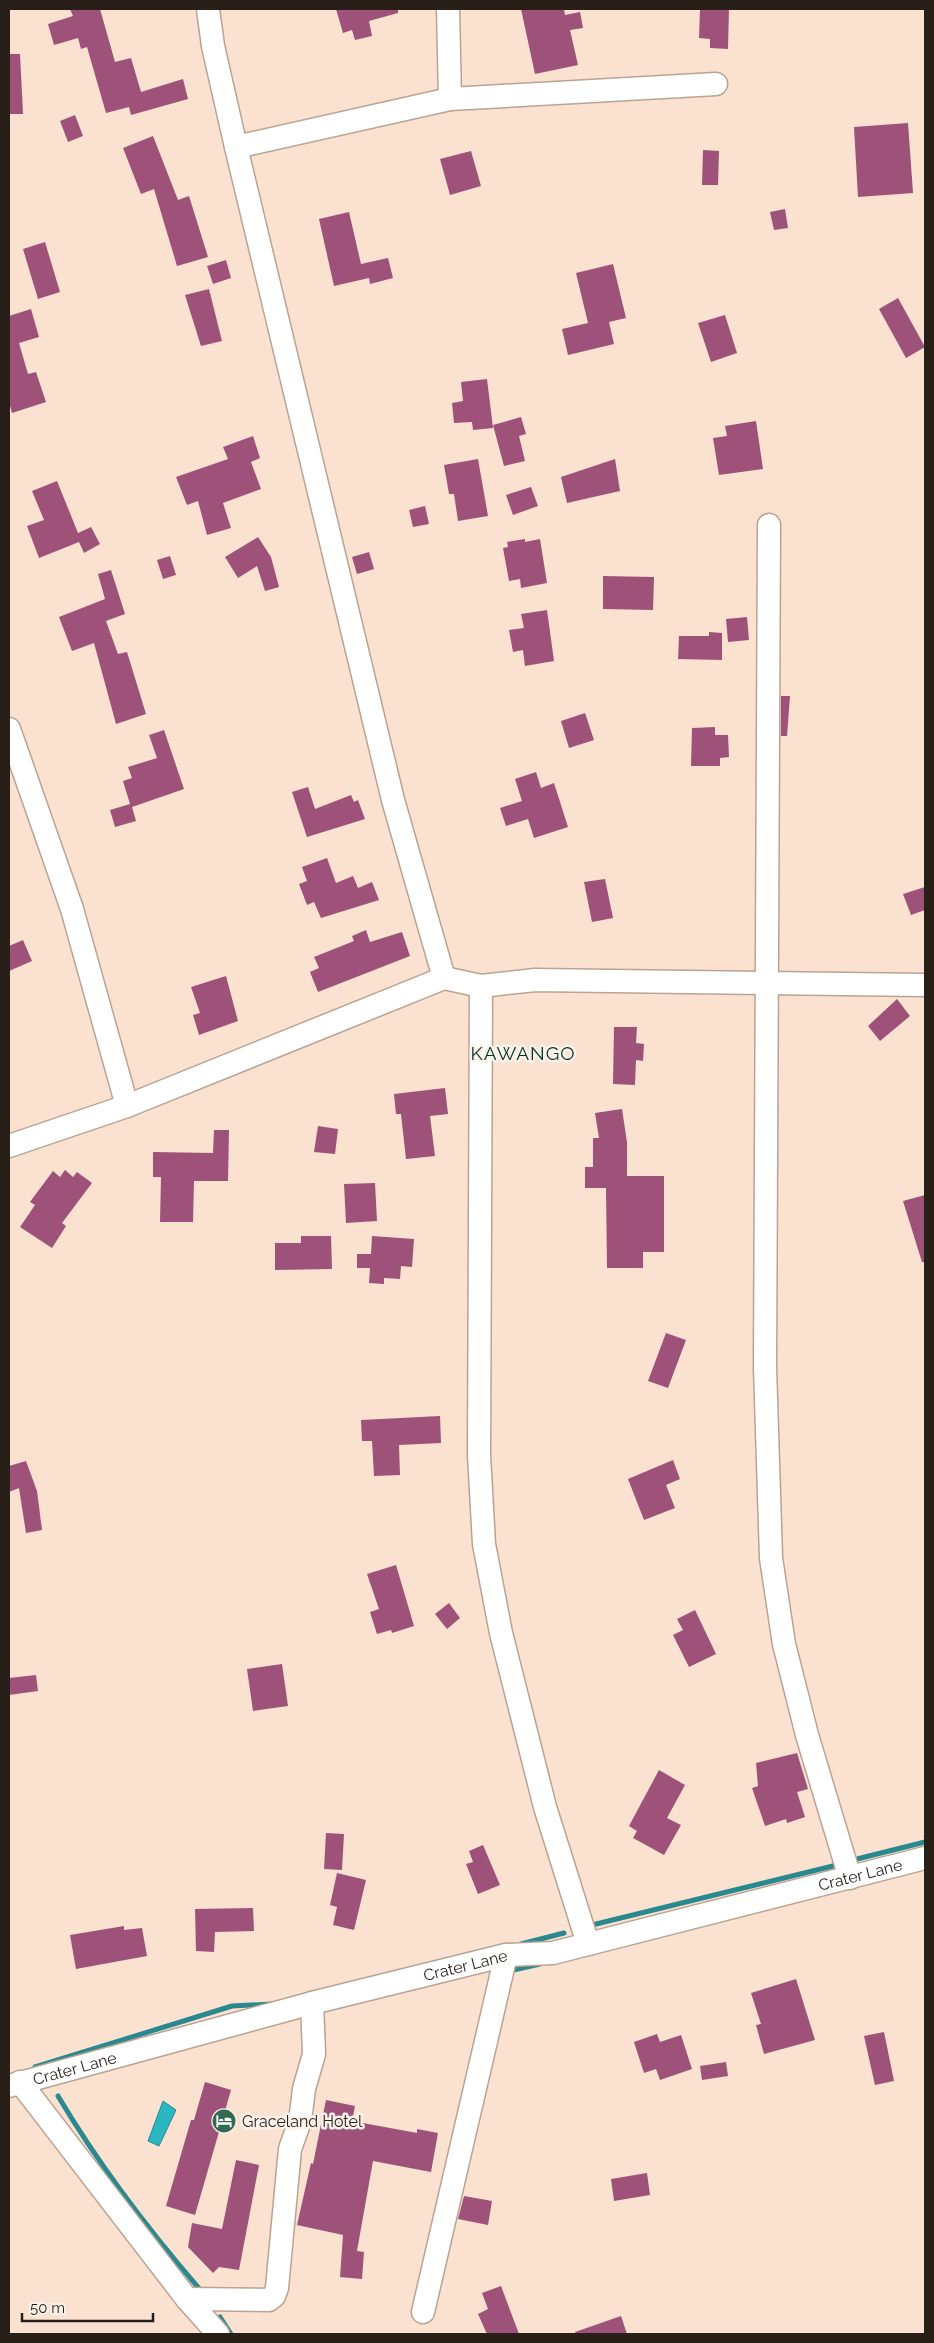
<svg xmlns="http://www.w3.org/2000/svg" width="934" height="2343" viewBox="0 0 934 2343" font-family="Raleway,sans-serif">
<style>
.water{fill:#2ab7c1;stroke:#29898f}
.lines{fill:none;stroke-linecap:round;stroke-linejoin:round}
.stream{stroke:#29898f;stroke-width:5}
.building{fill:#9f5279}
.minor-casing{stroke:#baa393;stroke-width:25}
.minor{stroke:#fff;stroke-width:22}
.labels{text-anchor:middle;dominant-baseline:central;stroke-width:5;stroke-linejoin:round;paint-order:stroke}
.street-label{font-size:16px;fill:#281f19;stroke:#fbf2eb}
.poi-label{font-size:16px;fill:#281f19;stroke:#fbf2eb;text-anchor:start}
.quarter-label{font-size:19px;letter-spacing:1px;fill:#053624;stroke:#fbf2eb}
</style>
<rect width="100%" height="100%" fill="#fae1d0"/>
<!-- water -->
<path class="water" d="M163 2101 176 2110 159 2146 148 2141Z"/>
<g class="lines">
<!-- stream -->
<g class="stream">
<path d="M853 1860 925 1842"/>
<path d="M588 1926 837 1865"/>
<path d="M521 1944 564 1933"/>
<path d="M509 1971 540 1964"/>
<path d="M35 2067 232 2006 272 2004"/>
<path d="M58 2096C99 2165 150 2232 203 2293"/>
<path d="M220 2317 231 2334"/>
</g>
</g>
<!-- building -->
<g class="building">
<path d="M70 9H100L115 62 131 58 141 92 183 79 188 99 131 115 129 107 106 113 87 47 81 49 78 38 54 45 48 24 73 16Z"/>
<path d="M336 9H398V13L369 21 372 36 355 40 352 30 343 33Z"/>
<path d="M521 9H564L565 15 580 12 583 28 570 30 578 65 535 74Z"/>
<path d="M700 9H729L728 49 710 48V39L699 38Z"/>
<path d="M9 54H20L23 114H9Z"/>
<path d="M75 115 83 136 68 142 60 121Z"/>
<path d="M908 123 913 193 858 197 854 127Z"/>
<path d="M153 136 178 200 189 196 208 257 177 266 154 189 141 194 123 148Z"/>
<path d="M703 150 719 151 718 185H702Z"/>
<path d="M471 151 481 186 450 195 440 159Z"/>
<path d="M785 209 788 228 774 230 770 212Z"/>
<path d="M349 212 361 264 388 258 393 278 370 284 369 278 334 286 319 219Z"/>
<path d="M45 242 60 292 38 299 23 249Z"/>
<path d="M226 260 231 278 213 284 207 266Z"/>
<path d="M613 264 626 318 609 322 614 344 568 355 562 329 588 323 576 273Z"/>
<path d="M209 289 222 341 201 346 185 295Z"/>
<path d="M898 298 925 347 906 358 879 309Z"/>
<path d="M31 309 39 337 19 343 28 374 36 372 46 402 12 413 9 402V316Z"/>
<path d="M725 315 737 353 711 362 698 323Z"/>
<path d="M487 379 493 428 473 430 472 422 454 423 452 403 463 401 461 382Z"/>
<path d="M521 417 526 434 519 436 525 461 504 466 493 425Z"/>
<path d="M756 421 763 469 719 475 713 438 727 436 725 426Z"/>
<path d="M253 436 260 458 251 462 261 489 223 503 231 528 207 535 198 501 187 505 176 477 228 459 223 447Z"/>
<path d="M478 459 488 516 458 521 454 494H449L444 465Z"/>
<path d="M615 459 620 491 567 503 561 477Z"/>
<path d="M57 481 78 533 91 527 100 544 84 553 79 542 39 558 27 526 44 520 32 491Z"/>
<path d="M531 487 538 506 513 515 506 495Z"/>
<path d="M425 506 429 524 413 527 409 510Z"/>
<path d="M258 537 271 557 279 587 265 591 257 566 238 578 225 557Z"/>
<path d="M525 539V542L540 539 547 583 521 588 520 579 509 581 503 548 508 547 507 542Z"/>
<path d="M369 552 374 569 357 574 352 557Z"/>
<path d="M170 556 176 575 163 579 157 560Z"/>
<path d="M111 570 125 614 106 621 118 654 127 652 146 714 116 724 94 643 72 651 59 617 105 599 98 574Z"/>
<path d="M603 576 654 577 653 610 603 609Z"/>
<path d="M547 610 554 661 525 666 523 650 513 652 509 630 524 628 521 614Z"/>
<path d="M747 617 749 640 728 642 726 619Z"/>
<path d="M709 632 722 633V660L678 659 679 636H709Z"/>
<path d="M781 696H790L787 736H781Z"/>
<path d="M585 713 594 740 569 748 561 721Z"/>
<path d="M715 727V735H728L729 757 720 758V766H691L692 728Z"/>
<path d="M164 730 184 789 132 807 136 821 115 827 110 810 130 804 123 781 132 778 128 767 157 758 149 735Z"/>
<path d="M536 772 541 788 554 783 568 827 534 838 528 819 506 826 500 808 522 801 515 779Z"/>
<path d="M308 787 315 809 351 795 354 802 358 800 365 819 307 837 292 792Z"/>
<path d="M327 858 336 883 353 876 358 888 372 882 379 900 321 918 314 902 307 905 299 884 307 881 302 867Z"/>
<path d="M605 879 613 918 592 922 584 882Z"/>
<path d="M925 887V910L911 915 903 894Z"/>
<path d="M366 930 370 942 402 932 410 956 318 992 310 972 319 968 314 957 354 941 352 936Z"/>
<path d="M23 940 32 961 9 971V946Z"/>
<path d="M226 976 238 1021 199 1035 193 1015 200 1013 191 987Z"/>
<path d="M897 999 910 1016 880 1041 868 1026Z"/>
<path d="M614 1027H637L636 1043 644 1044 643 1061 636 1060 635 1085 613 1084Z"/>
<path d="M445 1088 448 1114 430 1116 435 1156 406 1159 401 1114H396L394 1094Z"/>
<path d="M622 1109 627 1142V1176H664V1252H643V1268H607L606 1188H585V1167H593V1138H599L595 1113Z"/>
<path d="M318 1126 338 1129 335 1154 314 1152Z"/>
<path d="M214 1130H229L228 1181H194L193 1222H160L161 1177H153V1152L213 1153Z"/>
<path d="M65 1170 73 1177 77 1172 92 1183 62 1223 66 1226 52 1248 20 1227 35 1205 30 1202 53 1171 60 1177Z"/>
<path d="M375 1183 377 1221 346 1223 344 1184Z"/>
<path d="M925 1195V1262H922L903 1201Z"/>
<path d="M301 1236H331L332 1269 275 1270V1243H301Z"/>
<path d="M372 1236 414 1239 412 1267 401 1266 400 1279 384 1278V1284L369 1283 370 1268H357V1254H371Z"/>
<path d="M666 1333 686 1340 668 1388 648 1381Z"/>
<path d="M440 1416 441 1443 399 1445 400 1475 374 1476 372 1441H362L361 1420Z"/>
<path d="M673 1460 680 1479 666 1485 675 1508 644 1520 628 1479Z"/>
<path d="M26 1461 37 1491 42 1530 26 1533 19 1488 9 1492V1466Z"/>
<path d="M396 1565 414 1626 392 1633 391 1630 377 1634 370 1612 379 1609 367 1574Z"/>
<path d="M449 1603 460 1618 447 1629 435 1614Z"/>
<path d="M695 1610 716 1654 689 1667 673 1635 683 1630 677 1619Z"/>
<path d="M282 1664 288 1706 253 1711 247 1669Z"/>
<path d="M36 1675 38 1691 9 1695V1678Z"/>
<path d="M797 1753 808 1789 797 1792 805 1817 787 1823 786 1819 765 1826 752 1788 758 1786 756 1763Z"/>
<path d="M659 1770 685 1785 667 1818 681 1825 664 1855 633 1838 637 1831 629 1826Z"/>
<path d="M326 1833 344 1834 342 1870 324 1869Z"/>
<path d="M483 1845 500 1885 478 1894 466 1864 473 1862 469 1851Z"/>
<path d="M337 1873 366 1880 354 1930 333 1925 337 1907 330 1905Z"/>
<path d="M253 1908 254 1931 215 1932 214 1952 196 1951 195 1909Z"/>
<path d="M124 1926V1930L142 1928 147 1956 76 1969 70 1935Z"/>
<path d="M796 1979 815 2040 764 2054 756 2025 761 2024 751 1993Z"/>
<path d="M884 2032 894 2081 875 2085 864 2036Z"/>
<path d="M657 2034 660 2042 681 2035 692 2069 660 2080 656 2069 644 2073 634 2042Z"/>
<path d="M726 2062 728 2076 702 2080 700 2066Z"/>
<path d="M205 2082 231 2090 195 2215 166 2206 191 2120H194Z"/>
<path d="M326 2100 355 2106 352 2121 417 2133V2129L438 2133 431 2172 373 2161 357 2251 364 2252 362 2279 340 2277 343 2235 297 2225 311 2163 313 2164Z"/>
<path d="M236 2160 259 2165 239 2270 219 2267 213 2273 188 2247 192 2223 222 2229Z"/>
<path d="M647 2173 650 2195 614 2201 611 2179Z"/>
<path d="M464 2196 492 2201 488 2225 458 2219Z"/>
<path d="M501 2286 519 2334H487L478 2314 488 2309 482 2293Z"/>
<path d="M621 2316 627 2334H576L575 2332Z"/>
</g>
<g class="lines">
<defs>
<g id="minor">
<path d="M208 9 213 46 236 147 393 800 444 978"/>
<path d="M448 9 450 99"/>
<path d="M236 147 450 99 716 84"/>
<path d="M769 525 765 1367 771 1558 784 1644 807 1735 850 1878"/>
<path d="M9 729 72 909 127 1106"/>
<path d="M481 986 479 1455 484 1544 501 1633 545 1807 588 1944"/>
<path d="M9 1146 127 1106 444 978 481 986 535 980 925 985"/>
<path d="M20 2082 187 2299 218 2334"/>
<path id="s1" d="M9 2086 312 2003 506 1955 553 1953 925 1858"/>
<path d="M187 2299 269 2300 274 2296 277 2288 290 2149 300 2121 304 2089 314 2054 312 2003"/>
<path d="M423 2312 506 1955"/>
</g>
</defs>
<!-- minor casing -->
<use href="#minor" class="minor-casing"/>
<!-- minor -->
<use href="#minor" class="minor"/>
</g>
<!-- icons -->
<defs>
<symbol id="hotel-disc" viewBox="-11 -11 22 22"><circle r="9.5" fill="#336a52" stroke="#fbf2eb"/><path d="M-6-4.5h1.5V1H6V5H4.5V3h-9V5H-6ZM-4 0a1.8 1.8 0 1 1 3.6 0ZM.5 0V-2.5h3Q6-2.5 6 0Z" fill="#fff"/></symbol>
</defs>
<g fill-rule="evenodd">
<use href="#hotel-disc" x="210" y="2107" width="28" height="28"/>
</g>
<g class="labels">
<!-- street labels -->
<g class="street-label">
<text stroke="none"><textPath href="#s1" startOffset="878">Crater Lane</textPath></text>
<text stroke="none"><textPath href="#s1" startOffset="472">Crater Lane</textPath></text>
<text stroke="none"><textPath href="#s1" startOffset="68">Crater Lane</textPath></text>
</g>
<!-- poi labels -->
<g class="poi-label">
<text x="242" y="2121">Graceland Hotel</text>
</g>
<!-- quarter labels -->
<g class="quarter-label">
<text x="523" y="1053">KAWANGO</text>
</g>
</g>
<!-- border -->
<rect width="934" height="2343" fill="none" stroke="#281f19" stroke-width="20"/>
<!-- scale -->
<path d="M22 2313v8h131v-8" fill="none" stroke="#281f19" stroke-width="2.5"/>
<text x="30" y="2313" font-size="15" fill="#281f19" stroke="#fbf2eb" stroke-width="4" paint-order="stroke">50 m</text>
</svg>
